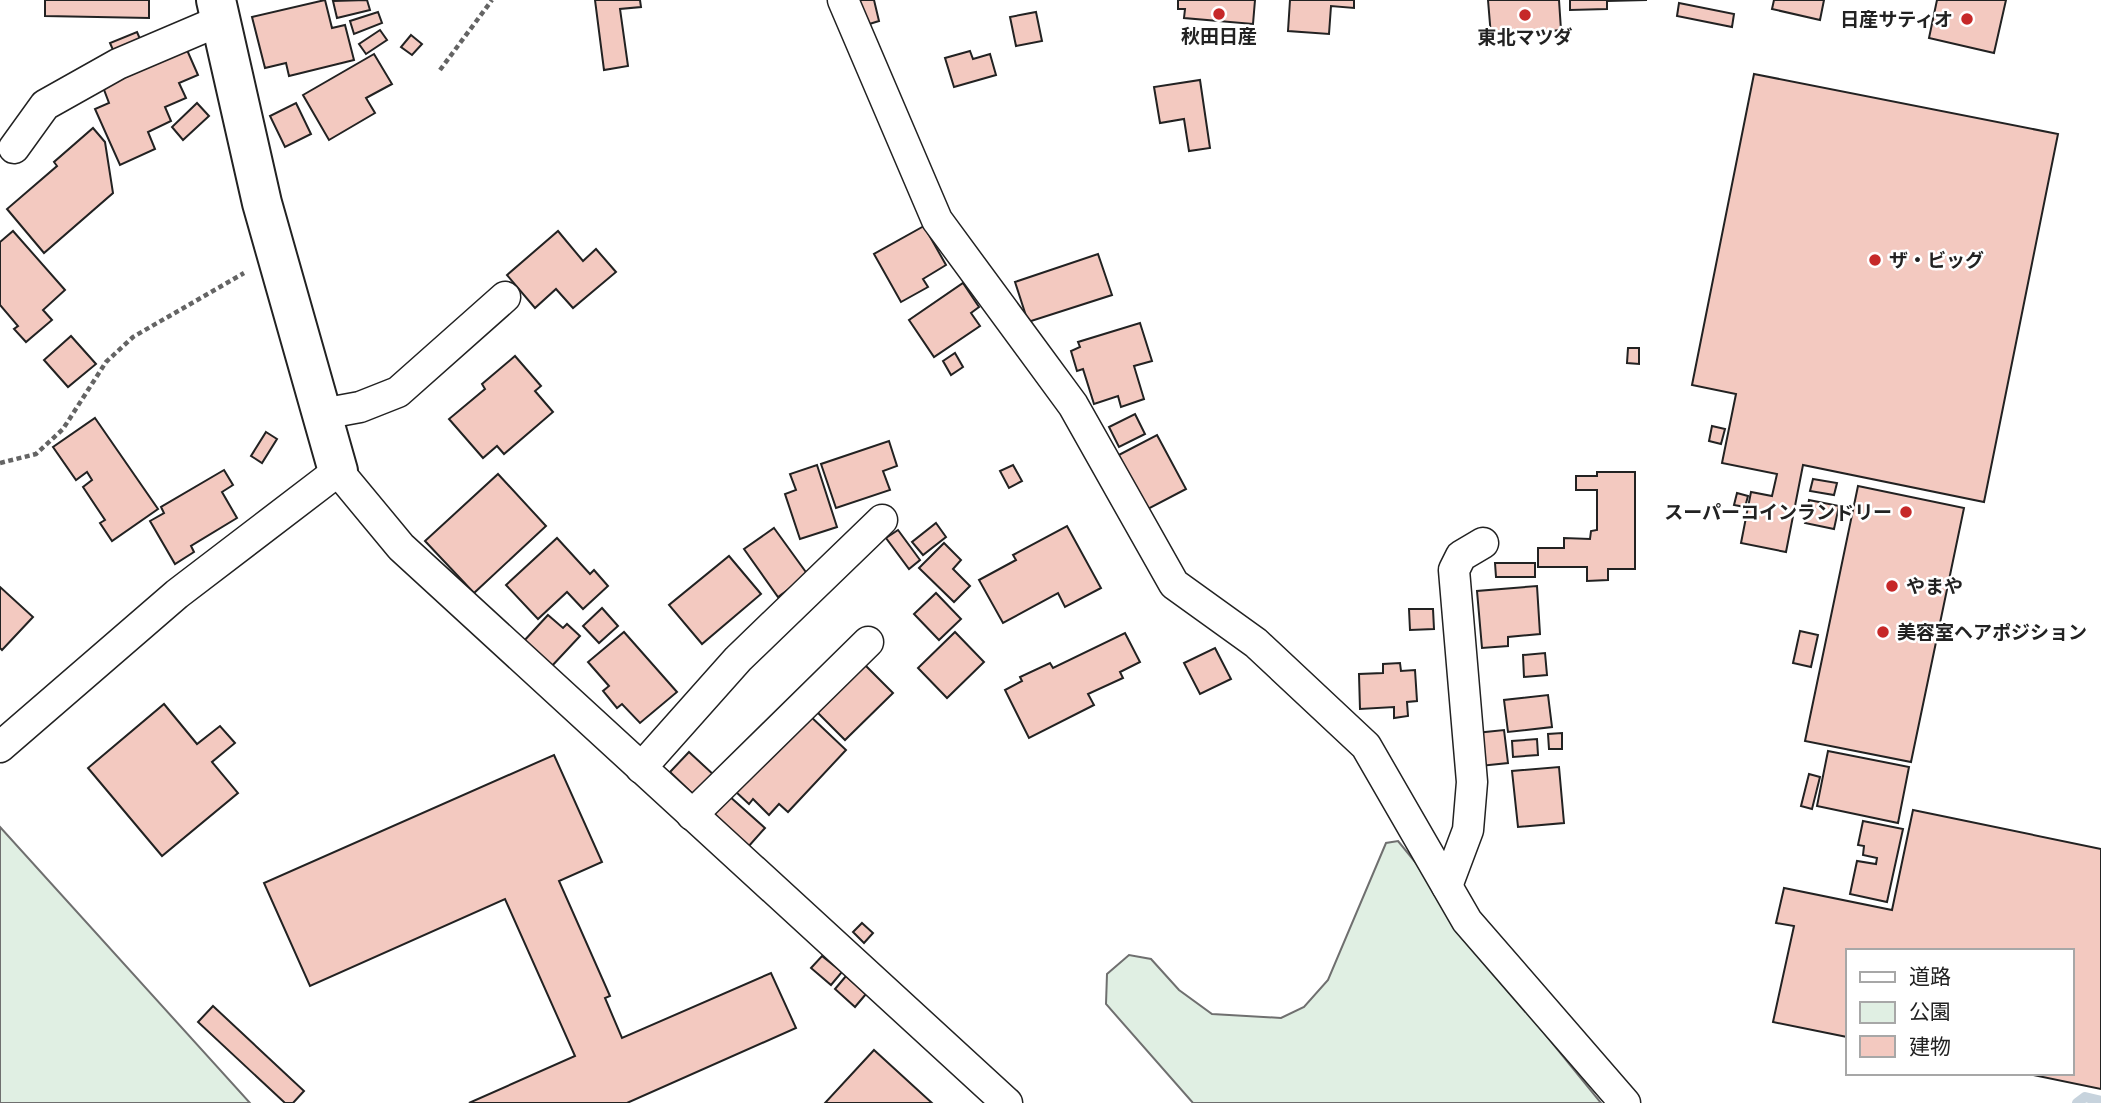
<svg xmlns="http://www.w3.org/2000/svg" width="2101" height="1103" viewBox="0 0 2101 1103" font-family="'Asap Condensed','Noto Sans JP',sans-serif">
<style>
.green{fill:#e0efe3;stroke:#6f6f6f;stroke-width:2}
.lines{fill:none;stroke-linecap:round;stroke-linejoin:round}
.stream{stroke:#c7d3dd;stroke-width:10}
.building{fill:#f3c9c0;stroke:#222;stroke-width:2}
.street-casing{stroke:#222;stroke-width:33}
.secondary-casing{stroke:#222;stroke-width:42}
.path{stroke:#646464;stroke-width:4.5;stroke-dasharray:5 3.5;stroke-linecap:butt}
.street{stroke:#fff;stroke-width:30}
.secondary{stroke:#fff;stroke-width:38}
.poi-dot{fill:#c62828;stroke:#fff;stroke-width:2.5}
.labels{text-anchor:middle;dominant-baseline:central;stroke-width:5;stroke-linejoin:round;paint-order:stroke}
.poi-label{font-size:19px;font-weight:bold;fill:#222;stroke:#fff;text-anchor:start}
</style>
<rect width="100%" height="100%" fill="#fff"/>
<!-- green -->
<g class="green">
<path d="M0 827 250 1103H0Z"/>
<path d="M1398 841 1416 863 1453 921 1601 1103H1193L1106 1004 1107 974 1129 955 1151 959 1179 990 1212 1014 1281 1018 1304 1007 1328 980 1386 843Z"/>
</g>
<g class="lines">
<!-- stream -->
<path class="stream" d="M2077 1103 2085 1097 2101 1101"/>
</g>
<!-- building -->
<g class="building">
<path d="M45 0H149V18L45 16Z"/>
<path d="M325 0 332 28 345 25 354 60 289 76 286 63 265 68 252 17Z"/>
<path d="M367 0 370 10 337 18 333 1Z"/>
<path d="M595 0H640L641 7 620 9 628 66 604 70Z"/>
<path d="M852 0H874L879 21 863 26Z"/>
<path d="M1178 0H1255L1253 24 1184 18 1185 9H1178Z"/>
<path d="M1290 0H1354V8L1331 6 1329 34 1288 31Z"/>
<path d="M1488 0H1559L1561 30 1491 36Z"/>
<path d="M1570 0H1647L1607 1V9L1570 10Z"/>
<path d="M1774 0H1824L1820 20 1772 9Z"/>
<path d="M1937 0H2006L1994 53 1929 38Z"/>
<path d="M1679 3 1734 14 1732 27 1677 16Z"/>
<path d="M378 12 382 23 354 34 350 21Z"/>
<path d="M1036 12 1042 41 1016 46 1010 17Z"/>
<path d="M380 30 387 40 366 54 359 44Z"/>
<path d="M137 32 143 46 116 57 110 43Z"/>
<path d="M411 35 422 44 412 55 401 47Z"/>
<path d="M187 50 198 75 179 83 186 98 165 107 171 121 148 132 155 149 120 165 95 109 109 103 103 87Z"/>
<path d="M970 51 973 59 990 54 996 75 954 87 945 58Z"/>
<path d="M374 54 392 84 366 98 375 113 329 140 303 95Z"/>
<path d="M1754 74 2058 134 1984 502 1803 465 1786 552 1741 543 1751 492 1772 496 1777 474 1722 463 1736 394 1692 385Z"/>
<path d="M1200 80 1210 148 1189 151 1184 119 1160 123 1154 87Z"/>
<path d="M197 103 209 116 183 140 172 127Z"/>
<path d="M296 103 311 134 285 147 270 116Z"/>
<path d="M93 128 105 142 113 193 44 253 7 209 57 166 54 162Z"/>
<path d="M924 226 946 265 923 279 928 287 901 302 874 254Z"/>
<path d="M13 231 65 290 43 310 52 320 26 342 14 329 18 326 0 305V242Z"/>
<path d="M558 231 583 261 596 249 616 272 573 308 556 289 535 308 507 275Z"/>
<path d="M1098 254 1112 295 1028 322 1015 282Z"/>
<path d="M963 283 979 307 971 313 980 326 934 357 909 320Z"/>
<path d="M1140 323 1152 361 1134 366 1144 399 1121 407 1118 396 1094 404 1083 369 1077 371 1071 351 1080 347 1078 342Z"/>
<path d="M71 336 96 364 68 387 44 360Z"/>
<path d="M1628 348H1639V364L1627 363Z"/>
<path d="M955 353 963 367 951 375 943 361Z"/>
<path d="M515 356 541 386 535 391 553 412 504 454 497 446 483 458 449 419 485 389 482 384Z"/>
<path d="M1135 414 1145 434 1119 447 1109 427Z"/>
<path d="M95 418 158 509 112 541 100 523 105 520 83 487 92 480 87 472 76 480 53 447Z"/>
<path d="M1712 426 1725 429 1721 444 1709 441Z"/>
<path d="M266 432 277 439 262 463 251 456Z"/>
<path d="M1157 435 1186 489 1142 512 1113 458Z"/>
<path d="M889 441 897 466 883 471 890 490 836 508 821 464Z"/>
<path d="M817 465 837 527 800 539 785 494 796 490 790 474Z"/>
<path d="M1013 465 1022 481 1009 488 1000 471Z"/>
<path d="M224 470 233 485 222 492 237 518 191 546 194 552 175 564 150 521 164 513 161 507Z"/>
<path d="M1597 472H1635V569H1608V580L1587 581V567H1538V548H1564V538L1590 539 1591 531 1597 530V490H1576V476H1597Z"/>
<path d="M498 474 546 526 474 593 425 541Z"/>
<path d="M1813 479 1837 483 1834 495 1810 491Z"/>
<path d="M1858 486 1964 508 1911 762 1805 741Z"/>
<path d="M1737 493 1748 496 1745 507 1734 505Z"/>
<path d="M1809 500 1839 506 1834 529 1805 523Z"/>
<path d="M936 523 946 537 923 555 912 542Z"/>
<path d="M1067 526 1101 588 1065 607 1058 593 1003 623 979 580 1016 560 1013 555Z"/>
<path d="M774 528 808 575 778 597 744 549Z"/>
<path d="M898 530 920 560 909 569 886 538Z"/>
<path d="M557 538 590 574 594 570 608 586 583 609 567 592 538 619 506 585Z"/>
<path d="M944 543 961 560 953 569 970 586 954 602 919 568Z"/>
<path d="M729 556 761 594 702 644 669 605Z"/>
<path d="M1495 563H1535V577H1496Z"/>
<path d="M1537 586 1540 634 1508 637V646L1482 648 1477 591Z"/>
<path d="M0 587 33 617 2 650 0 648Z"/>
<path d="M936 593 961 619 939 640 914 614Z"/>
<path d="M602 608 618 626 599 643 583 626Z"/>
<path d="M1409 609H1433L1434 629 1410 630Z"/>
<path d="M548 615 563 628 567 624 580 636 550 668 522 643Z"/>
<path d="M1800 631 1818 635 1811 667 1793 663Z"/>
<path d="M624 632 677 692 640 723 622 704 617 708 603 691 609 686 588 662Z"/>
<path d="M955 632 984 662 947 698 918 668Z"/>
<path d="M1125 633 1140 662 1120 672 1123 678 1088 694 1094 705 1029 738 1005 690 1022 681 1020 677 1050 663 1053 668Z"/>
<path d="M1215 648 1231 679 1200 694 1184 663Z"/>
<path d="M1545 653 1547 675 1524 677 1523 655Z"/>
<path d="M860 660 893 693 845 740 813 708Z"/>
<path d="M1400 663 1401 671 1415 670 1417 701 1407 702 1408 716 1394 718V707L1360 709 1359 674 1383 673V664Z"/>
<path d="M1548 695 1552 727 1508 732 1504 700Z"/>
<path d="M164 704 197 744 220 726 235 743 212 762 238 793 162 856 88 768Z"/>
<path d="M808 714 846 750 788 812 779 804 769 815 753 799 749 804 736 792Z"/>
<path d="M1504 730 1508 763 1480 766 1476 733Z"/>
<path d="M1562 733V749H1549L1548 734Z"/>
<path d="M1537 739 1538 755 1513 757 1512 741Z"/>
<path d="M1828 751 1909 767 1898 823 1817 806Z"/>
<path d="M689 752 715 776 695 796 670 772Z"/>
<path d="M554 755 602 862 559 881 610 996 605 998 622 1038 771 973 796 1028 627 1103H469L575 1056 505 899 310 986 264 883Z"/>
<path d="M1559 767 1564 823 1518 827 1512 771Z"/>
<path d="M1809 774 1820 777 1812 809 1801 806Z"/>
<path d="M728 795 765 828 748 847 711 813Z"/>
<path d="M1913 810 2101 849V1089L2023 1073H2071V951H1847V1037L1773 1022 1794 926 1776 923 1784 888 1892 910Z"/>
<path d="M1863 821 1903 829 1887 902 1850 894 1857 861 1876 864 1877 858 1863 855 1864 846 1858 845Z"/>
<path d="M862 923 873 933 864 943 853 932Z"/>
<path d="M822 956 842 972 831 985 811 968Z"/>
<path d="M846 976 866 994 855 1007 835 989Z"/>
<path d="M213 1006 304 1091 293 1103H285L198 1022Z"/>
<path d="M874 1050 932 1103H825Z"/>
</g>
<g class="lines">
<defs>
<g id="street">
<path d="M843 0 937 220 1073 405 1174 584 1256 643 1366 746 1467 921 1625 1103"/>
<path d="M14 148 45 105 118 64 219 21"/>
<path d="M322 414 360 407 398 392 505 297"/>
<path d="M0 747 177 594 338 471 401 547 1007 1103"/>
<path d="M641 768 738 659 882 520"/>
<path d="M692 815 868 642"/>
<path d="M1447 886 1468 830 1472 782 1454 570 1461 556 1483 543"/>
</g>
<path id="secondary" d="M216 0 262 203 338 471"/>
</defs>
<!-- street casing -->
<use href="#street" class="street-casing"/>
<!-- secondary casing -->
<use href="#secondary" class="secondary-casing"/>
<!-- path -->
<g class="path">
<path d="M440 70 492 0"/>
<path d="M0 463 36 454 63 429 106 362 133 337 244 273"/>
</g>
<!-- street -->
<use href="#street" class="street"/>
<!-- secondary -->
<use href="#secondary" class="secondary"/>
</g>
<!-- markers -->
<g class="poi-dot">
<circle cx="1219" cy="14" r="7"/>
<circle cx="1525" cy="15" r="7"/>
<circle cx="1967" cy="19" r="7"/>
<circle cx="1875" cy="260" r="7"/>
<circle cx="1906" cy="512" r="7"/>
<circle cx="1892" cy="586" r="7"/>
<circle cx="1883" cy="632" r="7"/>
</g>
<g class="labels">
<!-- poi labels -->
<g class="poi-label">
<text x="1953" y="19" text-anchor="end">日産サティオ</text>
<text x="1219" y="36" text-anchor="middle">秋田日産</text>
<text x="1525" y="37" text-anchor="middle">東北マツダ</text>
<text x="1889" y="260">ザ・ビッグ</text>
<text x="1892" y="512" text-anchor="end">スーパーコインランドリー</text>
<text x="1906" y="586">やまや</text>
<text x="1897" y="632">美容室ヘアポジション</text>
</g>
</g>
<!-- legend -->
<rect x="1846" y="949" width="228" height="126" fill="#ffffff" stroke="#a7a7a7" stroke-width="2"/>
<rect x="1860" y="972" width="35" height="10" fill="#ffffff" stroke="#a7a7a7" stroke-width="2"/>
<text x="1909" y="984" font-size="21" fill="#222222">道路</text>
<rect x="1860" y="1002" width="35" height="21" fill="#e0efe3" stroke="#a7a7a7" stroke-width="2"/>
<text x="1909" y="1019" font-size="21" fill="#222222">公園</text>
<rect x="1860" y="1036" width="35" height="21" fill="#f3c9c0" stroke="#a7a7a7" stroke-width="2"/>
<text x="1909" y="1054" font-size="21" fill="#222222">建物</text>
</svg>
